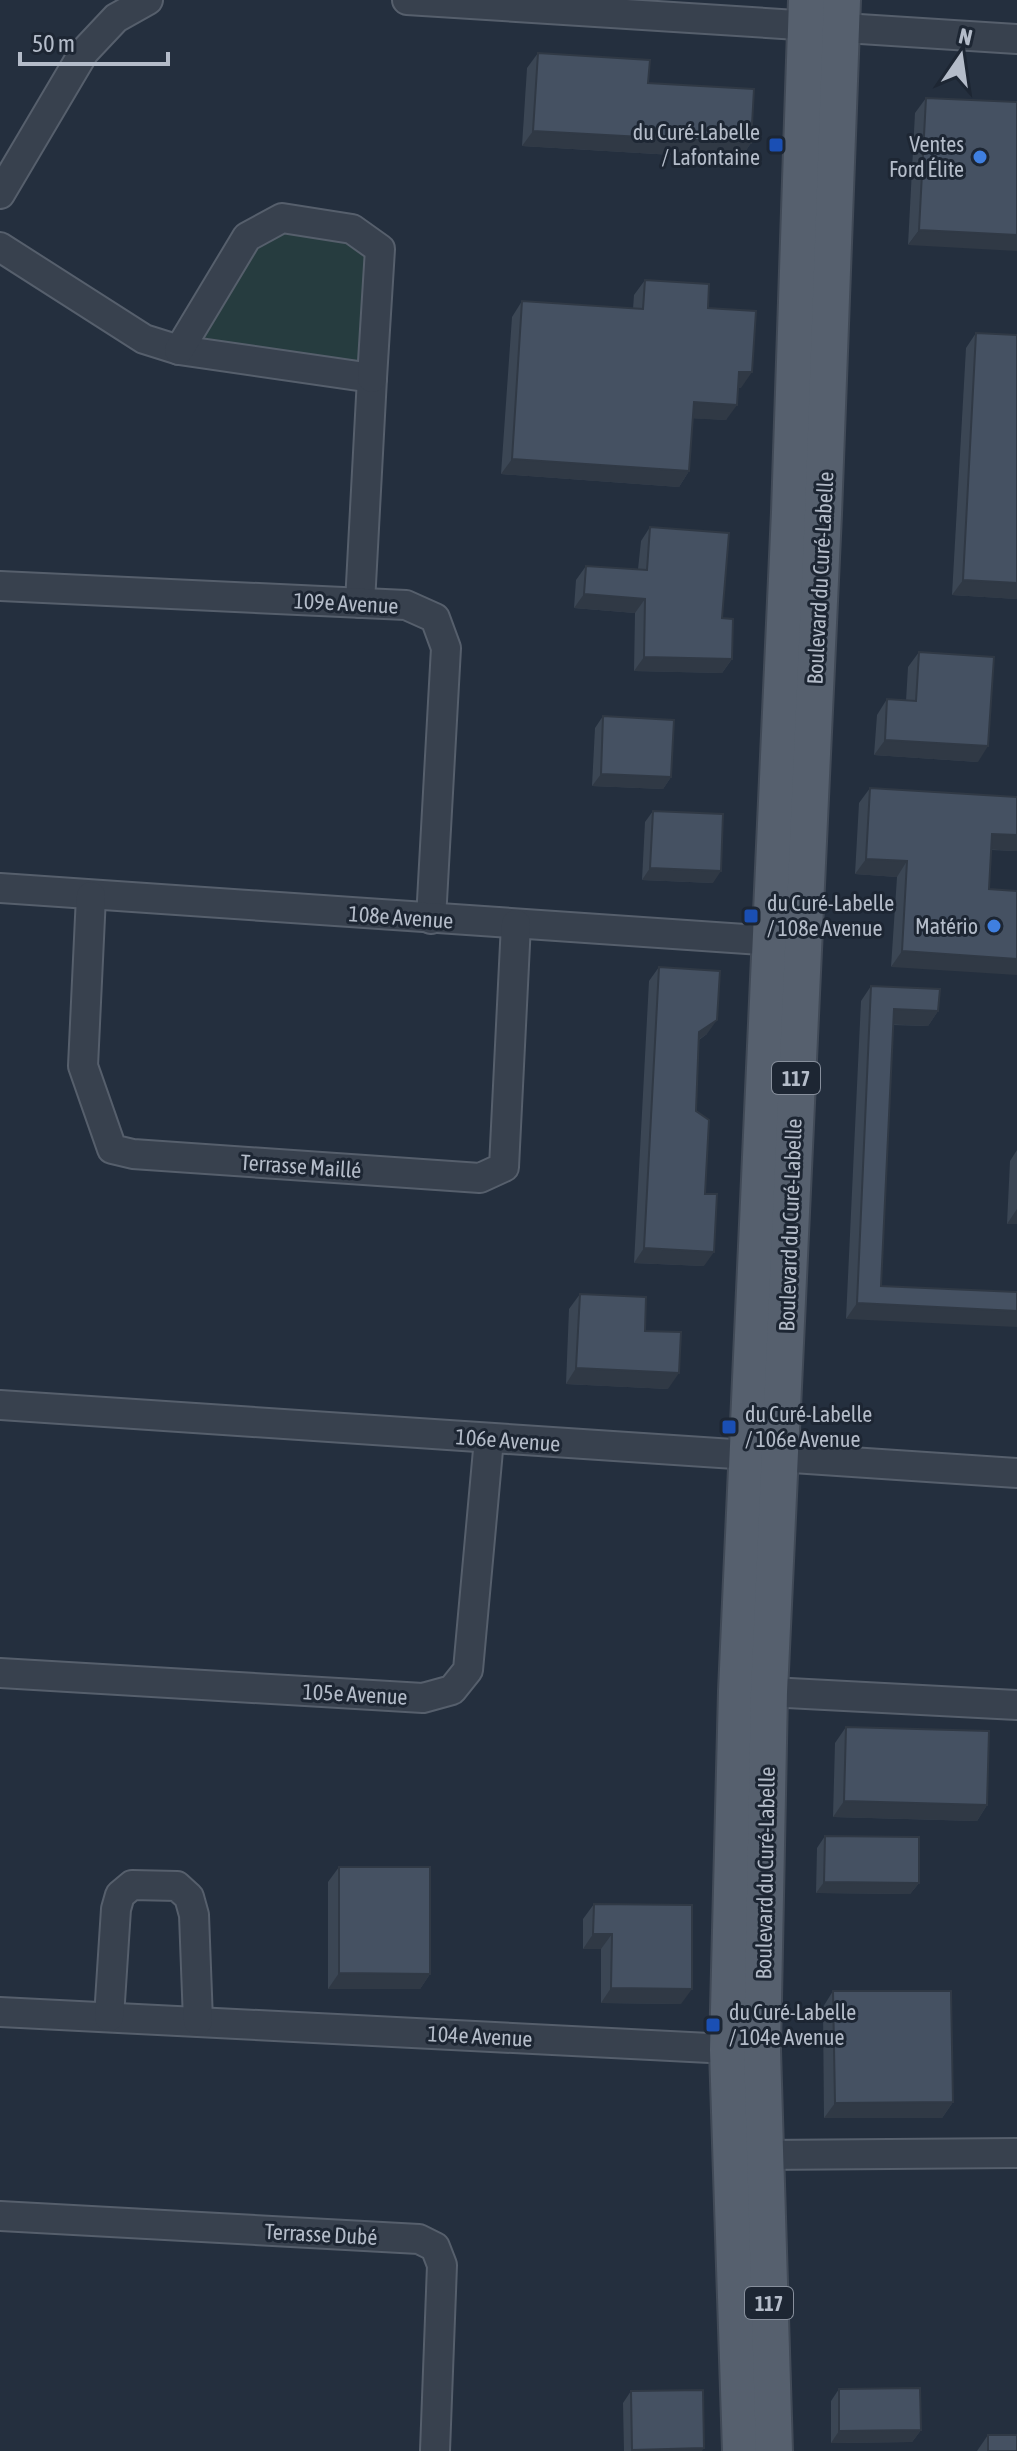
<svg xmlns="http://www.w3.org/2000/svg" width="1017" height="2451" viewBox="0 0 1017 2451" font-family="'Asap Condensed',sans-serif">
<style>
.green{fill:#263c3f}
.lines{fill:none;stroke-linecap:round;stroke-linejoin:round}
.minor-casing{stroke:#565f6c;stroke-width:32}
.major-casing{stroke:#414a57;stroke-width:40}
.minor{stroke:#38414e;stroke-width:28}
.major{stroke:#56606e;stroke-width:36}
.wall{fill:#3b4654}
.shaded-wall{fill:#303945}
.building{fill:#455162;stroke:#303945;stroke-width:2}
.transit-dot{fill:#1a4fb4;stroke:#1d2633;stroke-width:3}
.shop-dot{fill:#3f7fe0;stroke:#1d2633;stroke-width:3}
.labels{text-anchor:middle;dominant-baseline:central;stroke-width:6;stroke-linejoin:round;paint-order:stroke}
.shield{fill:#1d2633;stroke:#878f9c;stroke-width:2}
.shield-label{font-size:20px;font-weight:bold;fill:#b4bcc9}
.poi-label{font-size:22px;fill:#b4bcc9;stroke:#1d2633;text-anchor:end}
.street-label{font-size:22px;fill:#b4bcc9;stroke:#1d2633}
</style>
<rect width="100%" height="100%" fill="#242f3e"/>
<!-- green -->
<path class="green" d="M282 219 380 249 372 378 179 350 247 237Z"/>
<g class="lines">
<defs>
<g id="minor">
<path d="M407 0 1017 39"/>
<path d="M0 194 84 52 116 18 148 0"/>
<path d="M0 247 144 339 179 350 372 378 360 603"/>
<path d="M179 350 247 237 282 218 352 229 380 249 372 378"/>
<path d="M0 586 406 605 435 618 446 648 431 919"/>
<path d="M0 888 789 942"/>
<path d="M91 896 83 1066 112 1149 133 1154 480 1178 504 1167 516 924"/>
<path d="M0 1405 1017 1473"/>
<path d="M0 1673 423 1698 452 1690 468 1670 489 1439"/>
<path d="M750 1691 1017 1705"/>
<path d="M0 2012 749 2050"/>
<path d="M109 2017 116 1909 120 1895 132 1885 177 1886 189 1897 194 1915 198 2021"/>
<path d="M746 2155 1017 2153"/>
<path d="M0 2216 419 2239 435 2247 442 2265 435 2451"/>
</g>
<g id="major">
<path d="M741 2451 728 2050 737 1691 790 512 807 0"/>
<path d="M774 2451 762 2050 769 1692 823 514 842 0"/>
</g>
</defs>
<!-- minor casing -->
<use href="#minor" class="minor-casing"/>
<!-- major casing -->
<use href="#major" class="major-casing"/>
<!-- minor -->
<use href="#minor" class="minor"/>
<!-- major -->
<use href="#major" class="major"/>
</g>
<!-- wall -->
<g class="wall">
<path d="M538 53 648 83 751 143 740 159 522 146 527 68Z"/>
<path d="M926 98 1017 102 908 245 915 113Z"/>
<path d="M645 280 708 308 741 388H738L726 420 693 418 689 471 679 487 501 474 512 317 522 301 633 309 634 295Z"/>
<path d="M976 333 1017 335V599L952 595 966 348Z"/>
<path d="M650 527 722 618 732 659 722 673 634 671 635 613 574 608 576 580 586 566 638 569 641 541Z"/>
<path d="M919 652 978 762 874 755 877 715 887 699 906 701 908 667Z"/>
<path d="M603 716 671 777 663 789 592 786 595 728Z"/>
<path d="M870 788 1017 851 992 850 891 967 897 877 855 874 859 803Z"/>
<path d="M653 811 713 883 642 880 645 822Z"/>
<path d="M659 967 707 1034 699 1040 696 1111 705 1194 704 1266 634 1263 649 981Z"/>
<path d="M871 986 938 1011 928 1026 893 1025 881 1286 846 1319 861 1001Z"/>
<path d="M1017 1150V1224H1007L1010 1161Z"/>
<path d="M580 1294 645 1331 668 1389 566 1384 569 1309Z"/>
<path d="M846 1727 987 1805 977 1821 833 1817 835 1743Z"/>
<path d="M825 1836 919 1883 910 1894 816 1893 817 1848Z"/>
<path d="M339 1867 430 1974 420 1989H328V1882Z"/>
<path d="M594 1904 681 2004 601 2003V1949H583V1919Z"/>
<path d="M833 1991 953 2102 942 2118H824L823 2007Z"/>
<path d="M839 2389 921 2430 912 2442 831 2443V2401Z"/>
<path d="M631 2391 702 2451H624L623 2403Z"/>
<path d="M988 2435 1017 2451H977Z"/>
</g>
<!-- shaded-wall -->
<g class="shaded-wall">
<path d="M533 131 751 143 740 159 522 146Z"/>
<path d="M919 230 1017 235V251L908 245Z"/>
<path d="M739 372H752L741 388 728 387Z"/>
<path d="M694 402 737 405 726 420 683 418Z"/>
<path d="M512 459 689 471 679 487 501 474Z"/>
<path d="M963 580 1017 583V599L952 595Z"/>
<path d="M584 594 645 599 635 613 574 608Z"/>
<path d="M644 657 732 659 722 673 634 671Z"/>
<path d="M885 740 988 746 978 762 874 755Z"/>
<path d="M601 774 671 777 663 789 592 786Z"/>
<path d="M992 834 1017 835V851L982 849Z"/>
<path d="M866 859 907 861 897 877 855 874Z"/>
<path d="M650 868 721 871 713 883 642 880Z"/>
<path d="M902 951 1017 959V975L891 967Z"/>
<path d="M894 1009 938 1011 928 1026 883 1024Z"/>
<path d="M717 1020 707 1034 689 1046 699 1032Z"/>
<path d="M1017 1209V1224H1007Z"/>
<path d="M644 1248 714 1252 704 1266 634 1263Z"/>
<path d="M857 1303 1017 1311V1327L846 1319Z"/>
<path d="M576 1368 679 1373 668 1389 566 1384Z"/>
<path d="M844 1801 987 1805 977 1821 833 1817Z"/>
<path d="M824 1882 919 1883 910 1894 816 1893Z"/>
<path d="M593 1934H612L601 1949H583Z"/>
<path d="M339 1973 430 1974 420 1989H328Z"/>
<path d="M611 1988 692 1989 681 2004 601 2003Z"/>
<path d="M953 2102 942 2118H824L835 2103Z"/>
<path d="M921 2430 912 2442 831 2443 839 2431Z"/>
<path d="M704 2448 702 2451H631L632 2450Z"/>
</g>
<!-- building -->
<g class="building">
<path d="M538 53 650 60 648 83 754 89 751 143 533 131Z"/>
<path d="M926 98 1017 102V235L919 230Z"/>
<path d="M645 280 709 284 708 308 756 311 752 372H739L737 405 694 402 689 471 512 459 522 301 643 309Z"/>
<path d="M976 333 1017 335V583L963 580Z"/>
<path d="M650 527 729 533 722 618 733 619 732 659 644 657 645 599 584 594 586 566 647 570Z"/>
<path d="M919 652 994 657 988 746 885 740 887 699 916 701Z"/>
<path d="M603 716 674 720 671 777 601 774Z"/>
<path d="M870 788 1017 797V835L992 834 989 889 1017 891V959L902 951 907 861 866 859Z"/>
<path d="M653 811 723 814 721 871 650 868Z"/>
<path d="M659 967 720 971 717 1020 699 1032 696 1111 709 1120 705 1194H717L714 1252 644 1248Z"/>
<path d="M871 986 940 989 938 1011 894 1009 881 1286 1017 1292V1311L857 1303Z"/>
<path d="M580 1294 646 1297 645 1331 681 1332 679 1373 576 1368Z"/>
<path d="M846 1727 989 1731 987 1805 844 1801Z"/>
<path d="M825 1836 919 1837V1883L824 1882Z"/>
<path d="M339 1867H430V1974L339 1973Z"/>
<path d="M594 1904 692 1905V1989L611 1988 612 1934H593Z"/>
<path d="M833 1991H951L953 2102 835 2103Z"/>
<path d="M920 2388 921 2430 839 2431V2389Z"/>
<path d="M703 2390 704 2448 632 2450 631 2391Z"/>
<rect x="988" y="2435" width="29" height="16"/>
</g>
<!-- markers -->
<g class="transit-dot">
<rect x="768" y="137" width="16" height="16" rx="4"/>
<rect x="743" y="908" width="16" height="16" rx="4"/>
<rect x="721" y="1419" width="16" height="16" rx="4"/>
<rect x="705" y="2017" width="16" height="16" rx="4"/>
</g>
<g class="shop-dot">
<circle cx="980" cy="157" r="8"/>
<circle cx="994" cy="926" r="8"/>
</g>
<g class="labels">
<!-- shield labels -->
<g class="shield">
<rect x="772" y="1062" width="48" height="32" rx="6"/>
<rect x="745" y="2287" width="48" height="32" rx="6"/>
</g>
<g class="shield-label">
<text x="796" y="1078">117</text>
<text x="769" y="2303">117</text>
</g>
<!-- poi labels -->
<g class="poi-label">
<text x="760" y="132">du Curé-Labelle<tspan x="760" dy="25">/ Lafontaine</tspan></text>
<text x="964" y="144">Ventes<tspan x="964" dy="25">Ford Élite</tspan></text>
<text x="767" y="903" text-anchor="start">du Curé-Labelle<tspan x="767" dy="25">/ 108e Avenue</tspan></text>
<text x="978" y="926">Matério</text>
<text x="745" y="1414" text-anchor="start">du Curé-Labelle<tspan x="745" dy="25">/ 106e Avenue</tspan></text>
<text x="729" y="2012" text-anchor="start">du Curé-Labelle<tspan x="729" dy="25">/ 104e Avenue</tspan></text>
</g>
<!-- street labels -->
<g class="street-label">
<text transform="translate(820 578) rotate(-87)">Boulevard du Curé-Labelle</text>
<text transform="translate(346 603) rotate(3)">109e Avenue</text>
<text transform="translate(401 917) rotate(4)">108e Avenue</text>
<text transform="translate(301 1166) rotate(4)">Terrasse Maillé</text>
<text transform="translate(790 1225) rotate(-88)">Boulevard du Curé-Labelle</text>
<text transform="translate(508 1440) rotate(4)">106e Avenue</text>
<text transform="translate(355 1694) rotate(3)">105e Avenue</text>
<text transform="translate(765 1873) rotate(-89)">Boulevard du Curé-Labelle</text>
<text transform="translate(480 2036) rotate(3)">104e Avenue</text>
<text transform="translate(321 2234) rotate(3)">Terrasse Dubé</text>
</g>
</g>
<!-- north arrow -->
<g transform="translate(961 56) rotate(13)" stroke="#1d2633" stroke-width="6" paint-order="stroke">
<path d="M0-6L14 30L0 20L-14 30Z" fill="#b4bcc9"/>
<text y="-12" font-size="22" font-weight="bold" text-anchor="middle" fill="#b4bcc9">N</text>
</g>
<!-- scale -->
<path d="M20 52v12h148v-12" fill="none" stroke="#b4bcc9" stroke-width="4"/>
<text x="32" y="52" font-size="24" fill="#b4bcc9" stroke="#1d2633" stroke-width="6" paint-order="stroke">50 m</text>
</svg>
